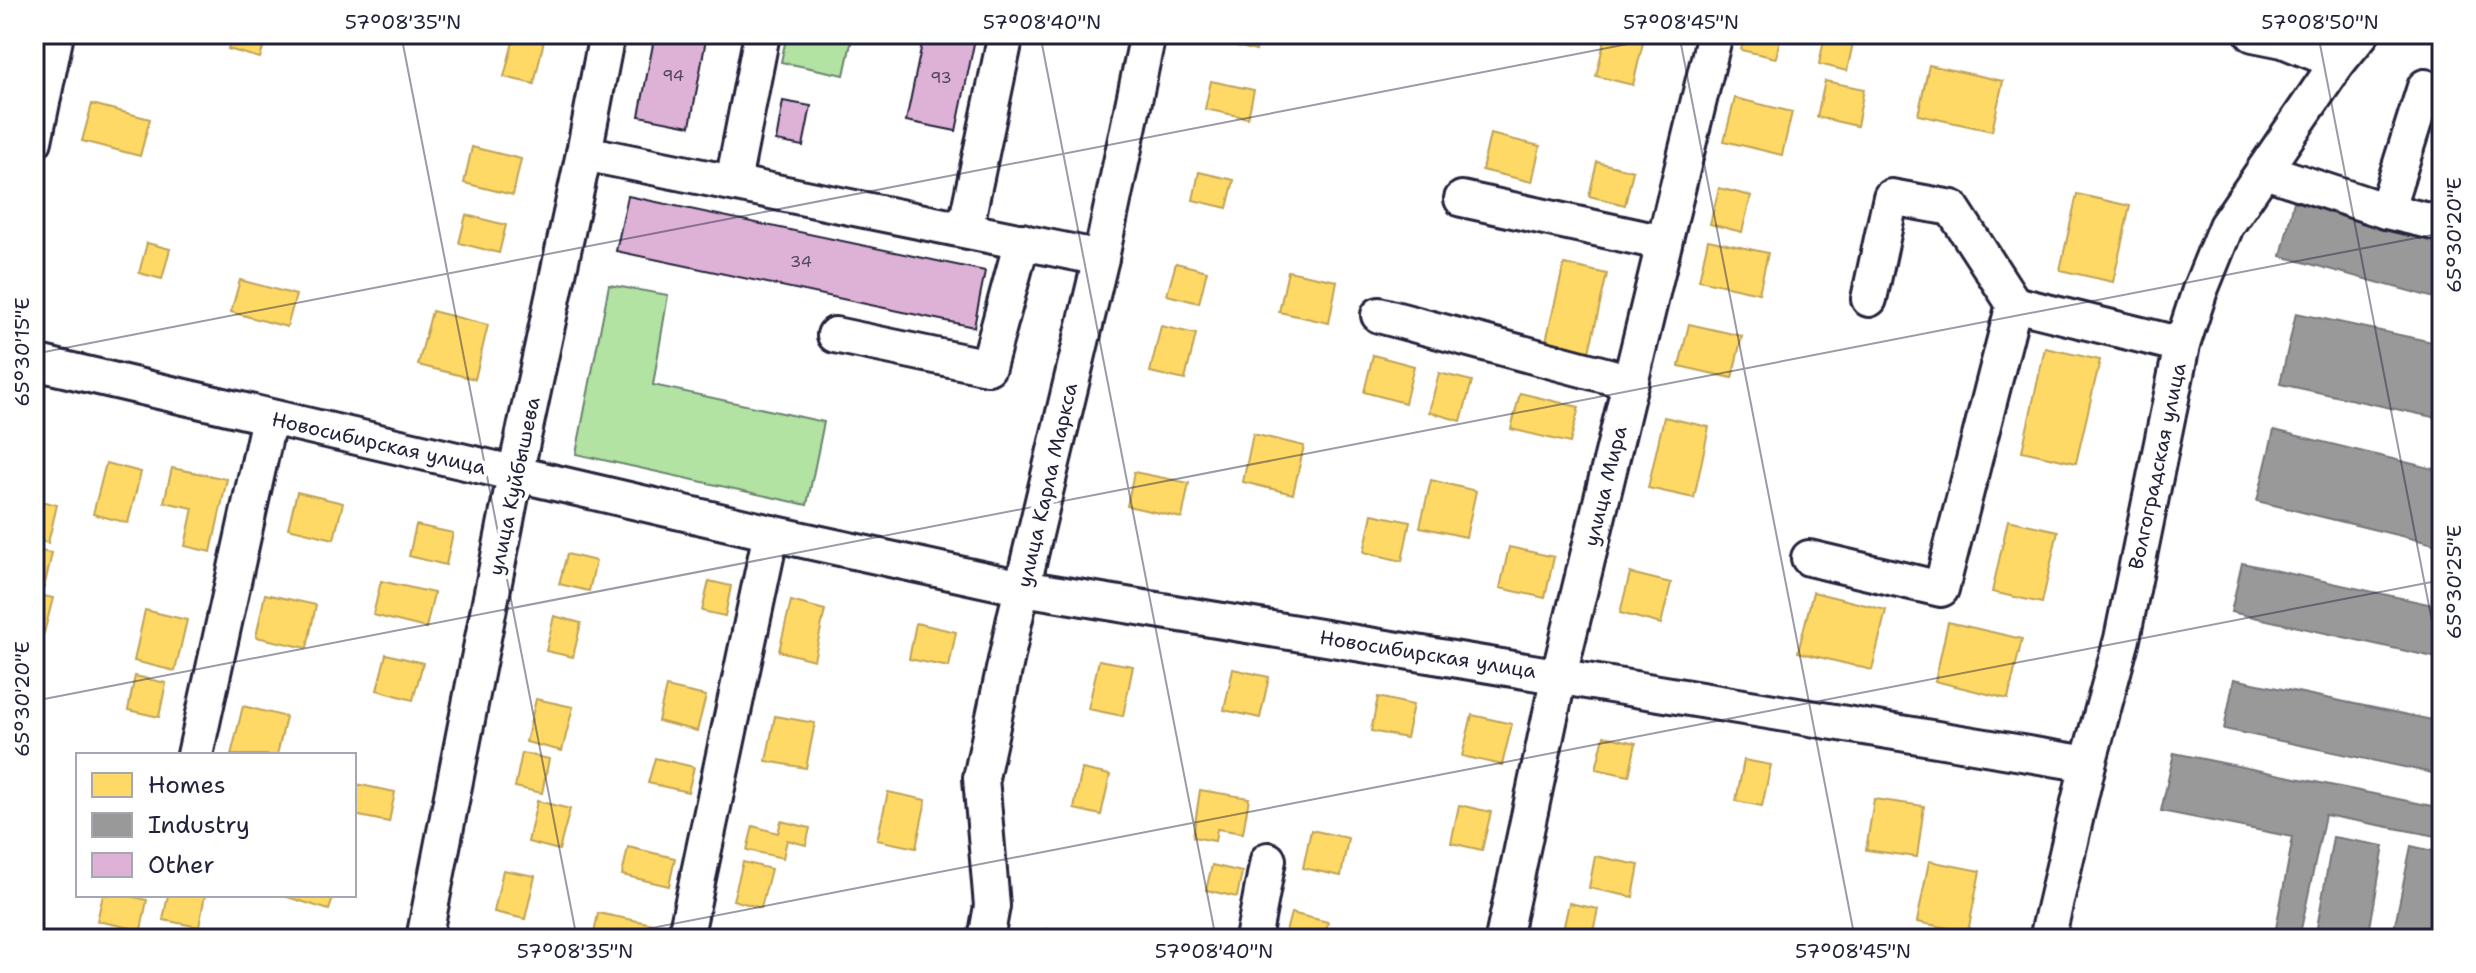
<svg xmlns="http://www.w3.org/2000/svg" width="2476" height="973" viewBox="0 0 2476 973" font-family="'Shantell Sans',sans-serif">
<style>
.green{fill:#b2e3a3;stroke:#6a826f;stroke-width:2}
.homes{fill:#ffd966;stroke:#bda259;stroke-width:2}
.industry{fill:#999;stroke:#75757d;stroke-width:2}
.building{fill:#deb2d7;stroke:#22223b;stroke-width:2}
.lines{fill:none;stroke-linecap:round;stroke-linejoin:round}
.minor-casing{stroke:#22223b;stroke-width:40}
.minor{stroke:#fff;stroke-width:34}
.ticks{fill:none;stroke:#22223b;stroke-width:2;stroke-opacity:0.45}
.labels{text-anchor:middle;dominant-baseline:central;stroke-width:8;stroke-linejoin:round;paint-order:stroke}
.number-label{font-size:16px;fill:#514662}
.street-label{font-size:20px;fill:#22223b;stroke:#fff}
.neatline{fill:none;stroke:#22223b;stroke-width:3}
.ticks-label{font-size:20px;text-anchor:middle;fill:#22223b}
</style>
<rect width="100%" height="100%" fill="#fff"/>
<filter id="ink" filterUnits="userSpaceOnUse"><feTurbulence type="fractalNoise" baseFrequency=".0125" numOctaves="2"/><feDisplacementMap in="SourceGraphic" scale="16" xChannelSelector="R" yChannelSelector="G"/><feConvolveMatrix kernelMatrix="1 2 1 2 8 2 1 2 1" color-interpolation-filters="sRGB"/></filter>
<g filter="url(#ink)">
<!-- green -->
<g class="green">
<path d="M787 34H853L844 75 781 62Z"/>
<path d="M609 285 668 295 653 385 824 422 807 505 576 454Z"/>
</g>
<!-- homes -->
<g class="homes">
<path d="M233 34H267L260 58 228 49Z"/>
<path d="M515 34 545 36 534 84 504 77Z"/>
<path d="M1219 34H1260L1256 51 1217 41Z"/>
<path d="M1606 34H1629L1644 38 1633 85 1596 76Z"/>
<path d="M1745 34H1781L1776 58 1741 50Z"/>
<path d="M1825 34 1854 38 1847 71 1819 64Z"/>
<path d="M1929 65 2003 81 1992 131 1918 115Z"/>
<path d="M1211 81 1254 90 1248 118 1205 109Z"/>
<path d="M1825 81 1864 89 1857 126 1817 117Z"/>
<path d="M1735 98 1792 112 1782 155 1724 141Z"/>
<path d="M92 104 150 119 140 156 82 141Z"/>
<path d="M1490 134 1540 146 1532 182 1482 170Z"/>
<path d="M472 147 521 159 513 195 464 183Z"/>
<path d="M1597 162 1633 171 1625 205 1589 196Z"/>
<path d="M1199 172 1234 180 1227 208 1193 200Z"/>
<path d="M1719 188 1751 196 1742 232 1710 224Z"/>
<path d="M2077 194 2130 206 2113 282 2060 270Z"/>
<path d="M466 215 506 225 499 253 459 243Z"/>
<path d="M1708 240 1768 253 1759 293 1699 280Z"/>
<path d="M147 243 170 249 162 279 139 273Z"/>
<path d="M1176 263 1207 271 1199 303 1167 295Z"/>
<path d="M1564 264 1607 274 1589 352 1546 341Z"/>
<path d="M1288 271 1337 281 1329 323 1279 312Z"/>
<path d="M240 280 296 295 287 327 231 312Z"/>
<path d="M432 311 488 325 475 379 418 365Z"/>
<path d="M1689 324 1742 336 1732 378 1679 366Z"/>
<path d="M1161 326 1196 334 1185 380 1150 372Z"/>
<path d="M2045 348 2100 360 2076 463 2022 451Z"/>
<path d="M1373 355 1414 366 1405 403 1364 392Z"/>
<path d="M1439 373 1472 381 1461 421 1429 412Z"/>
<path d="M1520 393 1579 407 1570 443 1511 429Z"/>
<path d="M1664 417 1709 427 1694 498 1648 488Z"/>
<path d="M1253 434 1304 446 1293 494 1243 482Z"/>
<path d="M106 463 141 472 128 523 93 514Z"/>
<path d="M172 468 227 479 211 552 185 546 193 508 164 502Z"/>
<path d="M1134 472 1189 483 1182 518 1127 506Z"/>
<path d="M1431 480 1476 491 1466 537 1420 527Z"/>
<path d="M297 492 343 503 334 539 288 528Z"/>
<path d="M34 499 57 505 48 543 34 539Z"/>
<path d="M1372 514 1410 522 1402 561 1364 552Z"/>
<path d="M2008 520 2058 531 2042 603 1992 592Z"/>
<path d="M416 525 453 533 446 565 409 556Z"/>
<path d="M1509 547 1554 557 1545 598 1500 588Z"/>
<path d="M34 550 52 553 44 588 34 586Z"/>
<path d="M567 554 596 561 589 591 559 584Z"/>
<path d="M1630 573 1671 583 1661 624 1620 613Z"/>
<path d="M381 581 434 593 426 628 373 615Z"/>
<path d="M709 581 731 586 725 616 702 611Z"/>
<path d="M1813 592 1886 610 1872 670 1798 652Z"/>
<path d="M34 594 53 598 44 633 34 630Z"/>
<path d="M265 594 316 605 307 648 256 637Z"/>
<path d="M791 601 825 610 814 660 779 651Z"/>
<path d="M145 610 187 620 175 671 134 661Z"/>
<path d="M554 616 581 623 573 657 546 651Z"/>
<path d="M1948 622 2022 639 2008 699 1935 681Z"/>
<path d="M916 623 956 632 949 667 909 659Z"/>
<path d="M386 654 423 663 413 700 377 690Z"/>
<path d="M1099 660 1133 666 1123 716 1088 709Z"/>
<path d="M1233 669 1269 677 1260 718 1224 710Z"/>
<path d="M135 676 166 683 159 717 128 710Z"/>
<path d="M666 687 706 696 697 731 658 721Z"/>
<path d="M1378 697 1413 705 1406 738 1371 731Z"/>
<path d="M536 699 573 707 562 751 526 742Z"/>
<path d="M243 706 286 717 277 755H231Z"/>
<path d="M1472 715 1512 724 1502 765 1462 756Z"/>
<path d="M775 716 815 723 806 768 766 761Z"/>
<path d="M1604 736 1636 743 1629 776 1596 769Z"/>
<path d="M522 753 549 759 542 793 515 787Z"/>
<path d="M655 758 694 767 688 792 648 783Z"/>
<path d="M1744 760 1771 765 1762 806 1736 801Z"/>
<path d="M1082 769 1110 775 1101 815 1074 809Z"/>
<path d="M356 784 395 792 389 822 354 815Z"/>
<path d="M1200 790 1249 798 1243 833 1217 829 1215 841 1193 837Z"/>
<path d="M888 792 926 800 916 848 877 840Z"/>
<path d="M1874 799 1924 806 1917 857 1866 850Z"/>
<path d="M537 801 570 809 559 850 528 842Z"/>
<path d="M1459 805 1491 812 1482 850 1451 843Z"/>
<path d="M781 821 810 828 806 845 787 840 783 858 747 850 753 826 778 833Z"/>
<path d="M1311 830 1348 838 1341 876 1303 868Z"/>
<path d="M628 847 675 858 669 886 622 875Z"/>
<path d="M1595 856 1639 865 1633 897 1589 888Z"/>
<path d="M1929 861 1980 871 1968 932 1917 922Z"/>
<path d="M743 862 771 869 761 908 733 900Z"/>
<path d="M1212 865 1242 872 1237 897 1206 890Z"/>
<path d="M503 870 535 876 525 919 494 912Z"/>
<path d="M103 895H125L147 900 141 930 97 921Z"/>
<path d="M168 895H205L199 927 163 920Z"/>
<path d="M281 895H334L329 910Z"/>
<path d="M1569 903 1598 909 1593 932 1564 926Z"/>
<path d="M598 913 658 925 655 939H593Z"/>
<path d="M1291 913 1328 922 1324 939H1284Z"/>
<path d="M1045 929 1073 935 1072 939H1043Z"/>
<path d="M1163 931 1201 939H1161Z"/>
<path d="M100 932 129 939H98Z"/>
</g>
<!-- industry -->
<g class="industry">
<path d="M2295 197 2442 237V300L2281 256Z"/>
<path d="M2296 313 2442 344V419L2280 384Z"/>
<path d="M2274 430 2442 471V546L2257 501Z"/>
<path d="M2242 563 2442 607V659L2231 612Z"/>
<path d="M2234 679 2442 722V775L2224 729Z"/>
<path d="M2174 753 2442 808V837L2325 815 2299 939H2274L2293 837 2161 811Z"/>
<path d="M2333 837 2384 846 2368 939H2315Z"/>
<path d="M2411 846 2442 853V939H2392Z"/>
</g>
<!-- building -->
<g class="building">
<path d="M655 34H707L690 126 639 116Z"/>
<path d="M924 34H976L956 131 906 121Z"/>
<path d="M783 101 811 106 803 146 776 141Z"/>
<path d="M628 196 985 271 974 327 616 251Z"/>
</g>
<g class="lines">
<defs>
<g id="minor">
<path d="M2253 34 2283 40 2338 62"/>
<path d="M34 141 56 34"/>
<path d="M584 153 1101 258"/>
<path d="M2265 171 2386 211 2425 87"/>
<path d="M733 182 762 34"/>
<path d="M1462 199 1664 243"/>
<path d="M2386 211 2442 224"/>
<path d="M965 230 1006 34"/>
<path d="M1869 299 1891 197 1952 208 2014 304"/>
<path d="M1379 315 1631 382"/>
<path d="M835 335 988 367 1022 241"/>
<path d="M34 362 771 533 1023 588 2088 764"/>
<path d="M1809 558 1941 589 2014 304 2182 345"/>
<path d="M195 755 269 418"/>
<path d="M424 939 515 475 584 153 607 34"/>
<path d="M685 939 771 533"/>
<path d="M986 939 992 906 981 778 1015 618 1101 258 1148 34"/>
<path d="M1253 939 1268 860"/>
<path d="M1503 939 1559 675 1715 34"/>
<path d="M2047 939 2088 764 2122 639 2182 345 2200 290 2226 226 2338 62 2361 34"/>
</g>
</defs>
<!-- minor casing -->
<use href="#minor" class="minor-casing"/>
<!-- minor -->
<use href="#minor" class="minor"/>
</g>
</g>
<!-- ticks -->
<path class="ticks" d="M401 34 577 939M1040 34 1216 939M1679 34 1855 939M2318 34 2442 673M34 354 1679 34M34 701 2442 233M595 939 2442 580M2382 939 2442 927"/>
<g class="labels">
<!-- number labels -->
<g class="number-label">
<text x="673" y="75">94</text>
<text x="941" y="77">93</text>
<text x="801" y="261">34</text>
</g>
<!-- street labels -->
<g class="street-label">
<text transform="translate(379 443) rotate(13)">Новосибирская улица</text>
<text transform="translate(2157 466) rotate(-78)">Волгоградская улица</text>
<text transform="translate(1047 485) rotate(-77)">улица Карла Маркса</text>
<text transform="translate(514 486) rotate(-78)">улица Куйбышева</text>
<text transform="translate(1605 486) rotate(-76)">улица Мира</text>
<text transform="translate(1428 654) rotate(9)">Новосибирская улица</text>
</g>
</g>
<!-- margin -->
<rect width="2476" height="973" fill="none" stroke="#fff" stroke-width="88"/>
<!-- legend -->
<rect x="76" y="753" width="280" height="144" fill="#ffffff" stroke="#a7a7b1" stroke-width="2"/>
<rect x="92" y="773" width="40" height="24" fill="#ffd966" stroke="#a7a7b1" stroke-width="2"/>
<text x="148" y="793" font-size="24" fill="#22223b">Homes</text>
<rect x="92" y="813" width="40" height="24" fill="#999999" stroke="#a7a7b1" stroke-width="2"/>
<text x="148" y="833" font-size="24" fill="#22223b">Industry</text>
<rect x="92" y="853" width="40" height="24" fill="#deb2d7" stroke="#a7a7b1" stroke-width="2"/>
<text x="148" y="873" font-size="24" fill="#22223b">Other</text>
<rect x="44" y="44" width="2388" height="885" class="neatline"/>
<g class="ticks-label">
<text x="403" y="29">57°08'35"N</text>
<text x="1042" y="29">57°08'40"N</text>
<text x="1681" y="29">57°08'45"N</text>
<text x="2320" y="29">57°08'50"N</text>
<text transform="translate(2454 235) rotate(-90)" y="7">65°30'20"E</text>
<text transform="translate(22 352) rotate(-90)" y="7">65°30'15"E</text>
<text transform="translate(2454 582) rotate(-90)" y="7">65°30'25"E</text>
<text transform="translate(22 699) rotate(-90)" y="7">65°30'20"E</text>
<text x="575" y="958">57°08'35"N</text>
<text x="1214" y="958">57°08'40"N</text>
<text x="1853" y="958">57°08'45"N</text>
</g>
</svg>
